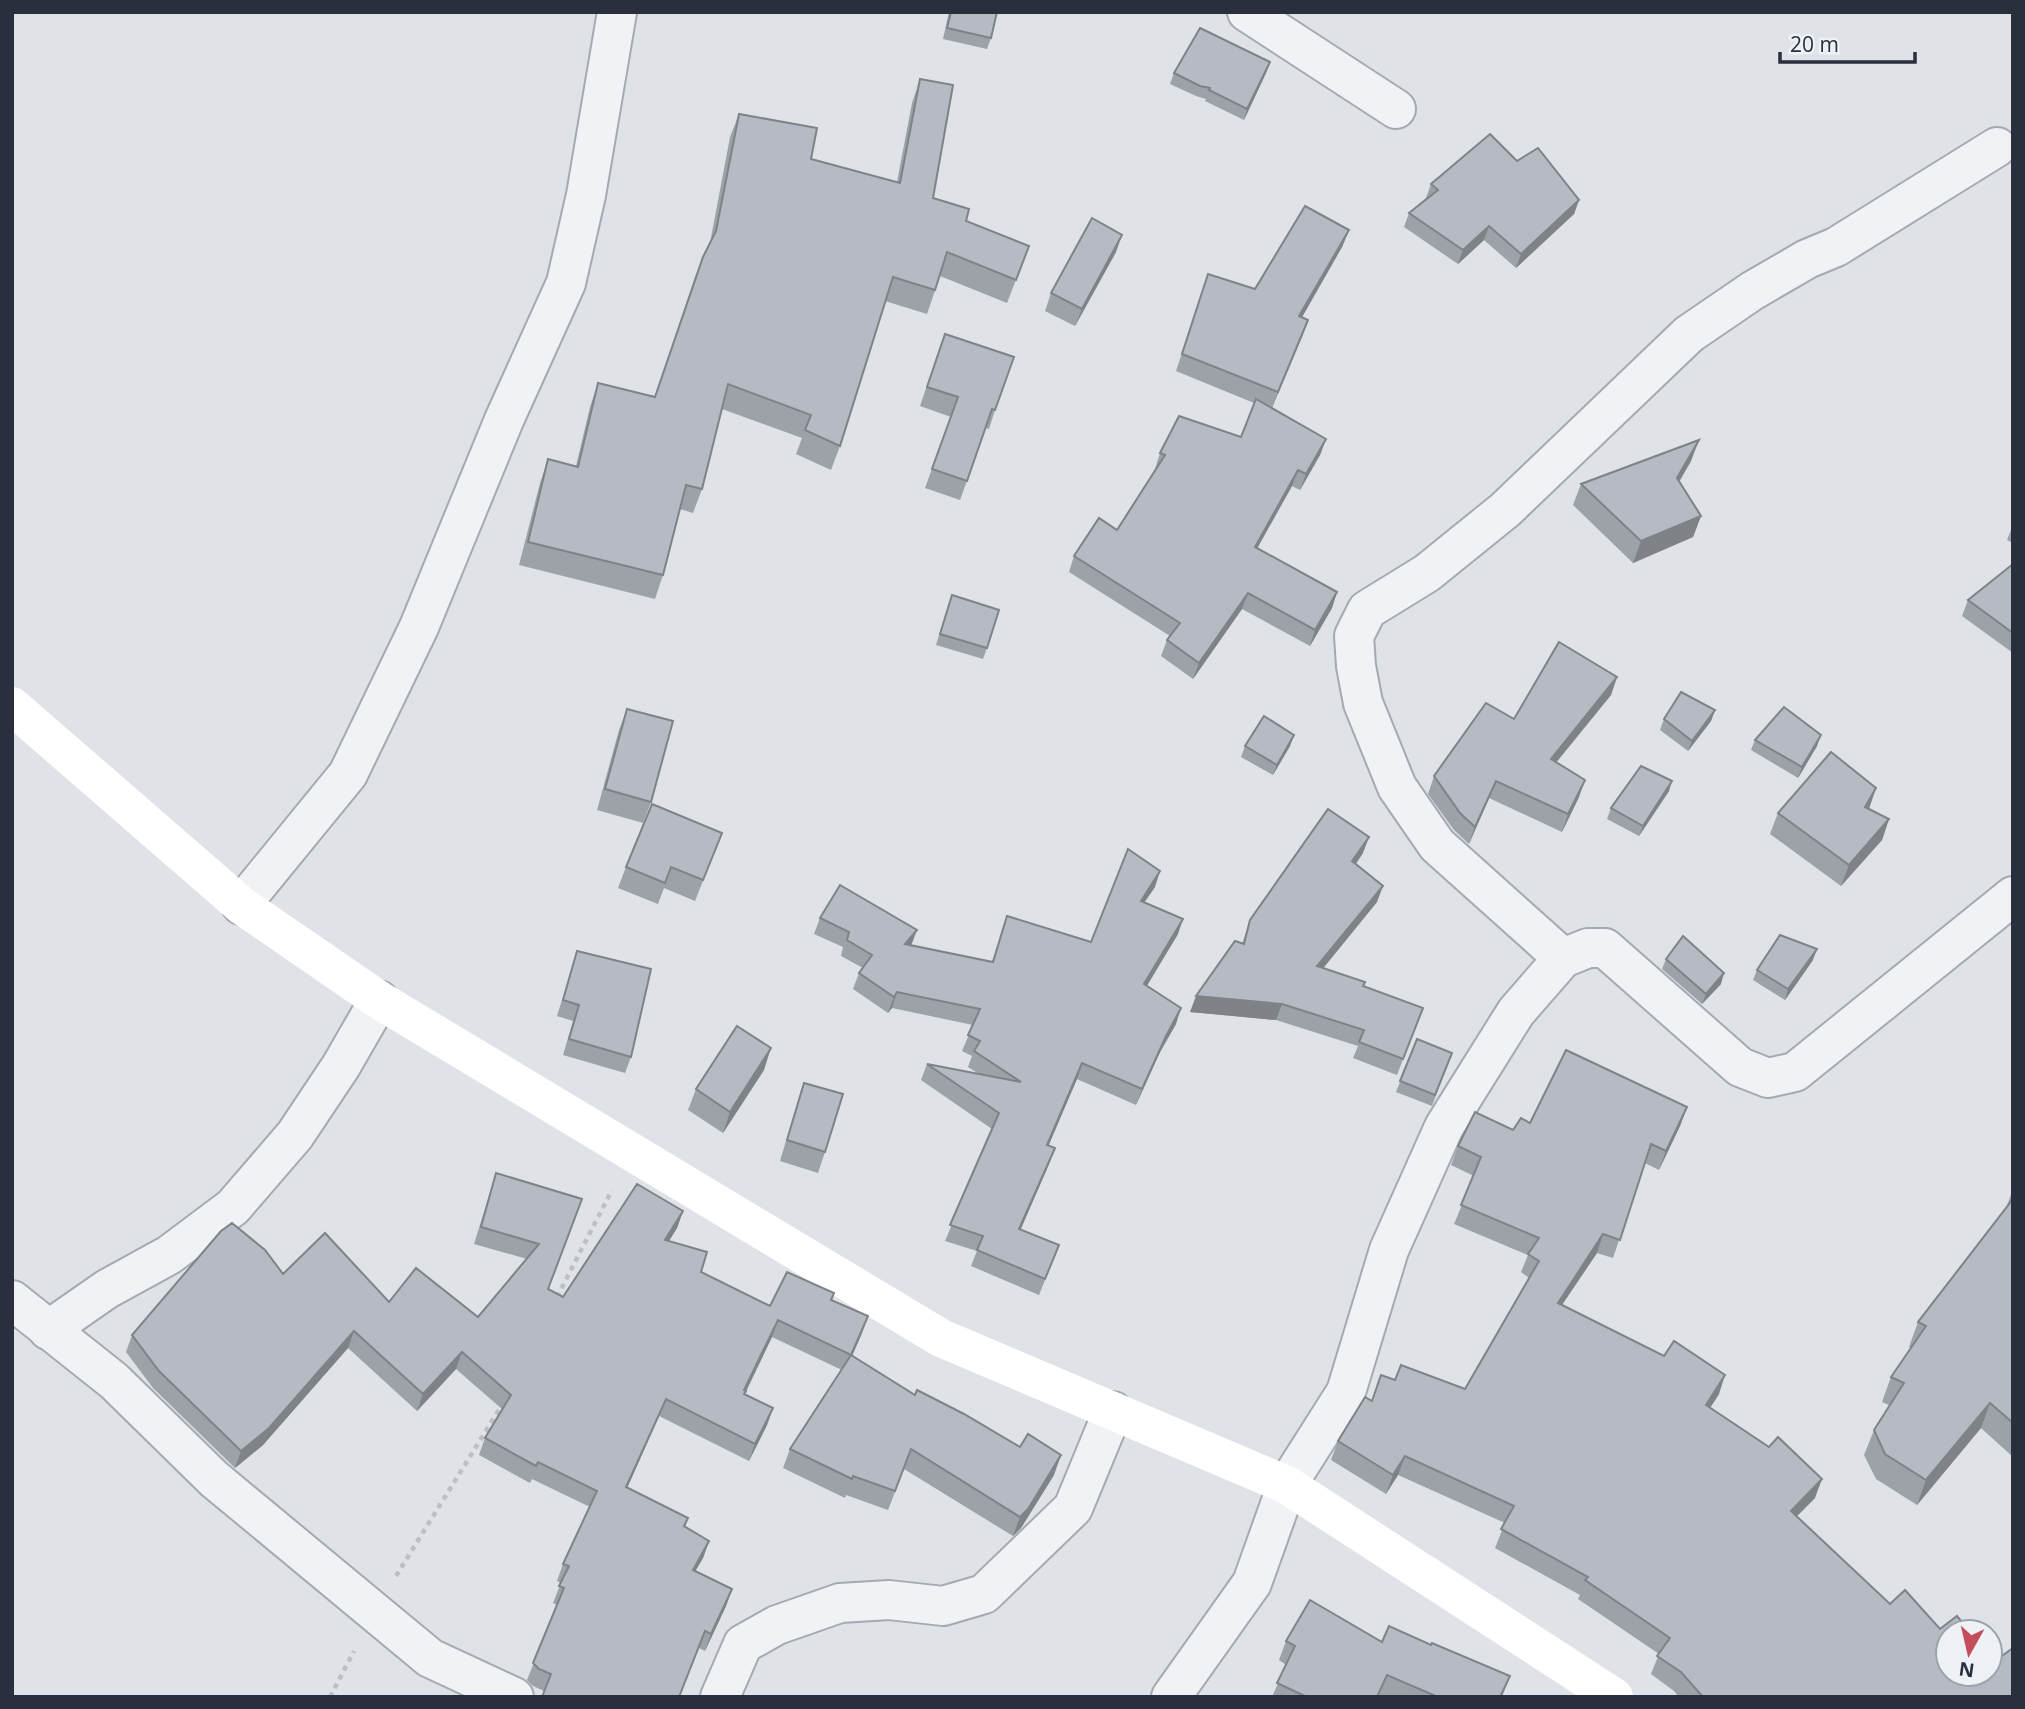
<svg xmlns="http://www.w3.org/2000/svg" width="2025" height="1709" viewBox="0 0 2025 1709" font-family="'Open Sans',sans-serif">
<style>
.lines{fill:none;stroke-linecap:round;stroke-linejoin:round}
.minor-casing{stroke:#a5a9b1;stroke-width:42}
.path{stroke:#bdbfc6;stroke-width:4.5;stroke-dasharray:5 5;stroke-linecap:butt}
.minor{stroke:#f1f2f6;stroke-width:38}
.secondary{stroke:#fff;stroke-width:38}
.wall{fill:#9da1a8}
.shaded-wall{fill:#7f8388}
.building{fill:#b6bbc3;stroke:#7f8388;stroke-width:2}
</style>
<rect width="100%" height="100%" fill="#dfe2e7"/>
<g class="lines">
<defs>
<g id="minor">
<path d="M1247 12 1396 109"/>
<path d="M241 905 348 774 419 627 504 420 566 283 586 195 617 12"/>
<path d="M1563 958 1437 845 1397 787 1363 703 1356 666 1354 636 1367 610 1427 573 1505 510 1689 334 1752 291 1807 259 1836 247 1997 147"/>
<path d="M12 1300 114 1381 214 1479 430 1658 514 1697"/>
<path d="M48 1330 107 1289 169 1255 233 1207 295 1135 341 1066 379 1000"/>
<path d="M720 1697 743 1644 777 1625 840 1603 889 1600 943 1606 984 1594 1073 1508 1113 1411"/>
<path d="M1171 1697 1252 1583 1287 1485 1346 1392 1389 1250 1444 1127 1516 1012 1563 958 1588 948H1605L1740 1067 1768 1078 1795 1072 2013 896"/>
</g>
</defs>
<!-- minor casing -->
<use href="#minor" class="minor-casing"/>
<!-- path -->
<g class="path">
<path d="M557 1297 612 1190"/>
<path d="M396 1576 502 1405"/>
<path d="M330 1697 354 1651"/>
</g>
<!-- minor -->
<use href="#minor" class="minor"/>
<!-- secondary -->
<path class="secondary" d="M12 706 241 905 379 1000 941 1338 1287 1485 1614 1697"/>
</g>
<!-- wall -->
<g class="wall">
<path d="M949 12H997L991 38 987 49 943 39Z"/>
<path d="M1270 62 1266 73 1244 120 1205 101 1206 99 1196 96 1170 84 1174 73Z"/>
<path d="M920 79 933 198 966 221 1029 246 1007 303 940 276 927 314 885 301 840 446 831 470 796 454 802 438 722 409 702 489 693 513 680 509 663 575 655 599 519 565 540 483 548 459 576 466 590 407 598 383 655 397 694 280 703 257 710 243 730 137 739 114 811 159 897 182 912 103Z"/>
<path d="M1517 161 1579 200 1574 214 1516 268 1484 240 1458 264 1404 227 1409 213 1426 198 1431 184Z"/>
<path d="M1349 230 1342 247 1302 317 1308 320 1272 408 1326 439 1320 455 1300 490 1292 486 1257 548 1337 592 1332 608 1310 646 1242 609 1193 679 1161 656 1167 640 1170 636 1069 572 1074 556 1117 530 1156 470 1155 469 1160 453 1241 437 1254 403 1176 371 1208 274 1255 289Z"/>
<path d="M1116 252 1075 326 1045 311 1051 293Z"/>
<path d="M938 353 995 410 989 429 986 428 960 500 925 488 951 417 920 406Z"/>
<path d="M1691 461 1679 482 1701 516 1693 537 1633 563 1573 505 1581 484Z"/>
<path d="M2013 525V543L2007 540Z"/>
<path d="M2013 564V653L1962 616 1968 600Z"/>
<path d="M952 595 987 648 983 659 936 645Z"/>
<path d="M1617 677 1611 695 1556 763 1579 797 1562 832 1489 798 1469 844 1454 830 1428 794 1434 776 1514 719Z"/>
<path d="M627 709 651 802 643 823 597 810 619 730Z"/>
<path d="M1715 710 1711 721 1688 751 1660 730 1664 719Z"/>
<path d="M1755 740 1817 746 1798 778 1751 750Z"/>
<path d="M1245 746H1290L1273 775 1241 757Z"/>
<path d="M1669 791 1639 836 1607 819 1611 808Z"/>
<path d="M1869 809 1889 819 1882 840 1841 886 1770 834 1778 813Z"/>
<path d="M722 833 695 901 664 888 658 904 618 888 626 867Z"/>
<path d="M1363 853 1356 864 1377 902 1323 968 1363 986 1423 1008 1397 1075 1353 1058 1358 1046 1276 1020 1190 1012 1242 944 1250 920Z"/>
<path d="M1155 887 1144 902 1178 934 1147 986 1176 1024 1160 1052 1136 1105 1077 1079 1048 1145 1049 1164 1020 1230 1059 1245 1039 1295 971 1266 977 1251 945 1241 992 1129 921 1080 927 1064 979 1074 968 1067 972 1056 962 1051 973 1025 892 1008 888 1013 853 989 859 973 863 968 841 956 843 947 814 934 820 918 912 945 992 962 1007 916 1091 942Z"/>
<path d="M577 951 631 1057 625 1073 563 1055 573 1021 557 1016Z"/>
<path d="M1666 959 1721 984 1702 1004 1662 969Z"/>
<path d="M1813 960 1785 1000 1753 980 1757 970Z"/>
<path d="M1417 1039 1452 1053 1432 1106 1396 1092Z"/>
<path d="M764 1070 723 1133 688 1110 696 1089Z"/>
<path d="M804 1083 825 1152 818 1173 780 1161 797 1104Z"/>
<path d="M1687 1107 1680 1126 1659 1170 1645 1163 1613 1258 1597 1253 1562 1305 1719 1394 1710 1407 1815 1498 1797 1516 1890 1604 1940 1629 2013 1697H1679L1674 1691 1651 1674 1659 1654 1578 1599 1580 1595 1495 1548 1505 1523 1398 1475 1386 1494 1331 1460 1338 1441 1395 1380 1465 1389 1529 1278 1521 1272 1528 1255 1454 1224 1474 1176 1451 1165 1458 1146 1513 1130 1530 1123Z"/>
<path d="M496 1173 582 1199 548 1289 563 1297 683 1211 677 1228 669 1241 701 1272 770 1306 834 1293 832 1300 862 1333 852 1356 915 1395 1054 1475 1021 1528 1013 1536 904 1469 888 1510 846 1495 845 1498 783 1468 790 1449 842 1370 772 1337 745 1394 773 1408 767 1425 749 1461 659 1416 627 1488 688 1518 685 1527 709 1541 703 1558 695 1571 732 1589 726 1606 705 1651 699 1648 544 1691 533 1686 527 1680 557 1605 553 1603 561 1583 557 1581 563 1564 590 1507 532 1479 530 1483 479 1455 485 1438 502 1409 456 1369 417 1411 348 1348 263 1445 235 1468 153 1388 126 1352 132 1335 283 1274 389 1302 478 1317 527 1259 474 1244Z"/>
<path d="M2013 1189V1457L1981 1428 1917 1505 1876 1479 1864 1455 1874 1430 1889 1405 1882 1402 1891 1377 1911 1348 1909 1347 1918 1322 2006 1208Z"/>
<path d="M1286 1641 1431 1645 1510 1676 1502 1697H1385L1380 1695 1379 1697H1272L1286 1665 1279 1660Z"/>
</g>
<!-- shaded-wall -->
<g class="shaded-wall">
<path d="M1270 62 1266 73 1244 120 1247 109Z"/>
<path d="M1579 200 1574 214 1516 268 1521 254Z"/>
<path d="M1489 226 1484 240 1458 264 1463 250Z"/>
<path d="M1349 230 1342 247 1293 333 1299 316Z"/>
<path d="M1122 235 1116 252 1075 326 1082 309Z"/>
<path d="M1308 320 1302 337 1271 410 1278 392Z"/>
<path d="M1326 439 1320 455 1300 490 1306 474Z"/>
<path d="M1699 440 1691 461 1669 499 1677 478Z"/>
<path d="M1298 470 1292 486 1249 563 1255 547Z"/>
<path d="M1701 516 1693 537 1633 563 1641 541Z"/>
<path d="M1337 592 1332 608 1310 646 1315 630Z"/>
<path d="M1248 593 1242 609 1193 679 1199 663Z"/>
<path d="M1617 677 1611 695 1544 777 1551 759Z"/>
<path d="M1715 710 1711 721 1688 751 1692 741Z"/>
<path d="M1294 735 1290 746 1273 775 1277 765Z"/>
<path d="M1821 735 1817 746 1798 778 1802 767Z"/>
<path d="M1585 780 1579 797 1562 832 1568 814Z"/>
<path d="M1496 781 1489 798 1469 844 1475 827Z"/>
<path d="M1672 781 1669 791 1639 836 1643 826Z"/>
<path d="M1876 788 1869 809 1865 807Z"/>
<path d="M1889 819 1882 840 1841 886 1849 865Z"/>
<path d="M1369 837 1363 853 1346 877 1352 861Z"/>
<path d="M1160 871 1155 887 1135 916 1141 901Z"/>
<path d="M1383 886 1377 902 1312 982 1317 966Z"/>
<path d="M1183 919 1178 934 1138 1000 1144 984Z"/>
<path d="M917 930 911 946 905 944Z"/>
<path d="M1817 949 1813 960 1785 1000 1788 989Z"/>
<path d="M1724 973 1721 984 1702 1004 1706 994Z"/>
<path d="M897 992 892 1008 888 1013 894 997Z"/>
<path d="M1196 996 1282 1004 1276 1020 1190 1012Z"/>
<path d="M1181 1008 1176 1024 1160 1052 1136 1105 1142 1089 1166 1036Z"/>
<path d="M771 1048 764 1070 723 1133 730 1112Z"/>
<path d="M1082 1063 1077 1079 1042 1161 1047 1145Z"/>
<path d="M1687 1107 1680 1126 1659 1170 1666 1151Z"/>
<path d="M1055 1148 1049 1164 1014 1245 1019 1229Z"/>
<path d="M683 1211 677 1228 659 1257 665 1240Z"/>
<path d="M1603 1234 1597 1253 1551 1321 1558 1303Z"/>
<path d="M868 1316 862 1333 845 1372 851 1355Z"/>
<path d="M778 1320 772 1337 738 1407 744 1390Z"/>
<path d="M354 1331 348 1348 263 1445 235 1468 241 1451Z"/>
<path d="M462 1352 456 1369 417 1411 423 1394Z"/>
<path d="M1725 1375 1719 1394 1700 1424 1706 1405Z"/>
<path d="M666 1399 659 1416 620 1504 626 1487Z"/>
<path d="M1990 1403 1981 1428 1917 1505 1926 1480Z"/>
<path d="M773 1408 767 1425 749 1461 755 1444Z"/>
<path d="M1061 1455 1054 1475 1021 1528 1013 1536 1020 1517Z"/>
<path d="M1405 1456 1398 1475 1386 1494 1393 1475Z"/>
<path d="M1822 1479 1815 1498 1784 1529 1791 1511Z"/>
<path d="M709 1541 703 1558 686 1587 693 1570Z"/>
<path d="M732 1589 726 1606 705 1651 711 1634Z"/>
</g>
<!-- building -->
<g class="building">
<path d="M951 12H997L991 38 947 28Z"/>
<path d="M1200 28 1270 62 1247 109 1209 90 1210 88 1200 86 1174 73Z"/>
<path d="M920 79 953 85 933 198 969 209 966 221 1029 246 1016 280 947 252 935 290 893 277 840 446 805 430 811 415 728 384 702 489 686 485 663 575 528 542 548 459 578 467 598 383 655 397 703 257 716 231 739 114 817 128 811 159 900 183Z"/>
<path d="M1490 134 1517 161 1538 148 1579 200 1521 254 1489 226 1463 250 1409 213 1438 190 1431 184Z"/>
<path d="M1305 206 1349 230 1299 316 1308 320 1278 392 1182 354 1208 274 1255 289Z"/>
<path d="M1092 218 1122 235 1082 309 1051 293Z"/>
<path d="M945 334 1014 357 995 410 992 409 967 481 932 469 958 397 927 387Z"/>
<path d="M1256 399 1326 439 1306 474 1298 470 1255 547 1337 592 1315 630 1248 593 1199 663 1167 640 1180 623 1074 556 1099 518 1117 530 1165 455 1160 453 1179 416 1241 437Z"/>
<path d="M1699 440 1677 478 1701 516 1641 541 1581 484Z"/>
<path d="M2013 564V633L1968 600Z"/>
<path d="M952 595 999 610 987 648 940 634Z"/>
<path d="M1559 642 1617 677 1551 759 1585 780 1568 814 1496 781 1475 827 1460 813 1434 776 1486 703 1514 719Z"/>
<path d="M1681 692 1715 710 1692 741 1664 719Z"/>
<path d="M1784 707 1821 735 1802 767 1755 740Z"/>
<path d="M627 709 673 721 651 802 605 789Z"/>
<path d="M1264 716 1294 735 1277 765 1245 746Z"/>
<path d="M1831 752 1876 788 1865 807 1889 819 1849 865 1778 813Z"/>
<path d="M1641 766 1672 781 1643 826 1611 808Z"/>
<path d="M652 804 722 833 703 880 671 867 665 883 626 867Z"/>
<path d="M1328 809 1369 837 1352 861 1383 886 1317 966 1365 982 1363 986 1423 1008 1403 1059 1359 1042 1364 1030 1282 1004 1196 996 1235 941 1244 944 1250 920Z"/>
<path d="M1128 849 1160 871 1141 901 1183 919 1144 984 1181 1008 1166 1036 1142 1089 1082 1063 1047 1145 1055 1148 1019 1229 1059 1245 1045 1279 977 1250 983 1236 950 1225 999 1113 927 1064 1021 1082 974 1051 980 1041 968 1035 980 1009 897 992 894 997 859 973 872 955 847 940 849 932 820 918 840 885 917 930 905 944 993 962 1007 916 1091 942Z"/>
<path d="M1780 935 1817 949 1788 989 1757 970Z"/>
<path d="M1683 936 1724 973 1706 994 1666 959Z"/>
<path d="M577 951 651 969 631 1057 569 1039 579 1005 563 1000Z"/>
<path d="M737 1026 771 1048 730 1112 696 1089Z"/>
<path d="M1417 1039 1452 1053 1435 1095 1400 1081Z"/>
<path d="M1566 1050 1687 1107 1666 1151 1651 1144 1620 1240 1603 1234 1558 1303 1664 1356 1674 1341 1725 1375 1706 1405 1769 1447 1778 1437 1822 1479 1791 1511 1890 1604 1905 1590 1940 1629 1957 1616 1970 1632H1948V1674H1990V1655L1995 1661 2013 1648V1697H1703L1681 1672 1657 1656 1670 1638 1585 1580 1588 1577 1501 1529 1514 1506 1405 1456 1393 1475 1338 1441 1365 1397 1372 1401 1381 1375 1395 1380 1401 1365 1465 1389 1539 1261 1528 1254 1539 1238 1461 1205 1481 1157 1458 1146 1475 1112 1513 1130 1521 1118 1530 1123Z"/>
<path d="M804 1083 843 1094 825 1152 787 1140Z"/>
<path d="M496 1173 582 1199 548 1289 563 1297 637 1184 683 1211 665 1240 707 1252 701 1272 770 1306 787 1272 834 1293 831 1300 868 1316 851 1355 778 1320 744 1390 746 1391 744 1394 773 1408 755 1444 666 1399 626 1487 688 1518 684 1526 709 1541 693 1570 732 1589 711 1634 705 1631 679 1697H542L551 1674 539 1669 533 1663 564 1588 559 1586 569 1566 563 1564 597 1491 538 1462 536 1466 485 1438 511 1395 462 1352 423 1394 354 1331 269 1428 241 1451 159 1371 132 1335 221 1231 232 1223 265 1250 283 1274 325 1233 389 1302 416 1268 478 1317 539 1244 481 1227Z"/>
<path d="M2013 1199V1423L1990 1403 1926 1480 1885 1454 1874 1430 1904 1383 1891 1377 1926 1326 1918 1322Z"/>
<path d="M851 1355 915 1395 917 1390 964 1414 1020 1447 1028 1434 1061 1455 1028 1509 1020 1517 911 1449 895 1491 853 1476 852 1479 790 1449Z"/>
<path d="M1310 1600 1382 1642 1389 1626 1431 1645 1432 1643 1510 1676 1500 1697H1438L1387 1675 1377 1697H1307L1277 1683 1295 1646 1286 1641Z"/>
</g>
<!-- border -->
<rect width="2025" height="1709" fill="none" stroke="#292f3d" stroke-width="28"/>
<!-- north arrow -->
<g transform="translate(1969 1653) rotate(188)"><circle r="33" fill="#eef1f5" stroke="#9fa3ab" stroke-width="2"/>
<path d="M0-5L12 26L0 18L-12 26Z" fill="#c34d5a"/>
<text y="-10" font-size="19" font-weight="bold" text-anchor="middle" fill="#292f3d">N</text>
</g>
<!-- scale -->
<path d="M1780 52v10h135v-10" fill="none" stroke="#292f3d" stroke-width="3.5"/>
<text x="1790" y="52" font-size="21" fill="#292f3d" stroke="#eef1f5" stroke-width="5" paint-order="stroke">20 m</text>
</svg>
